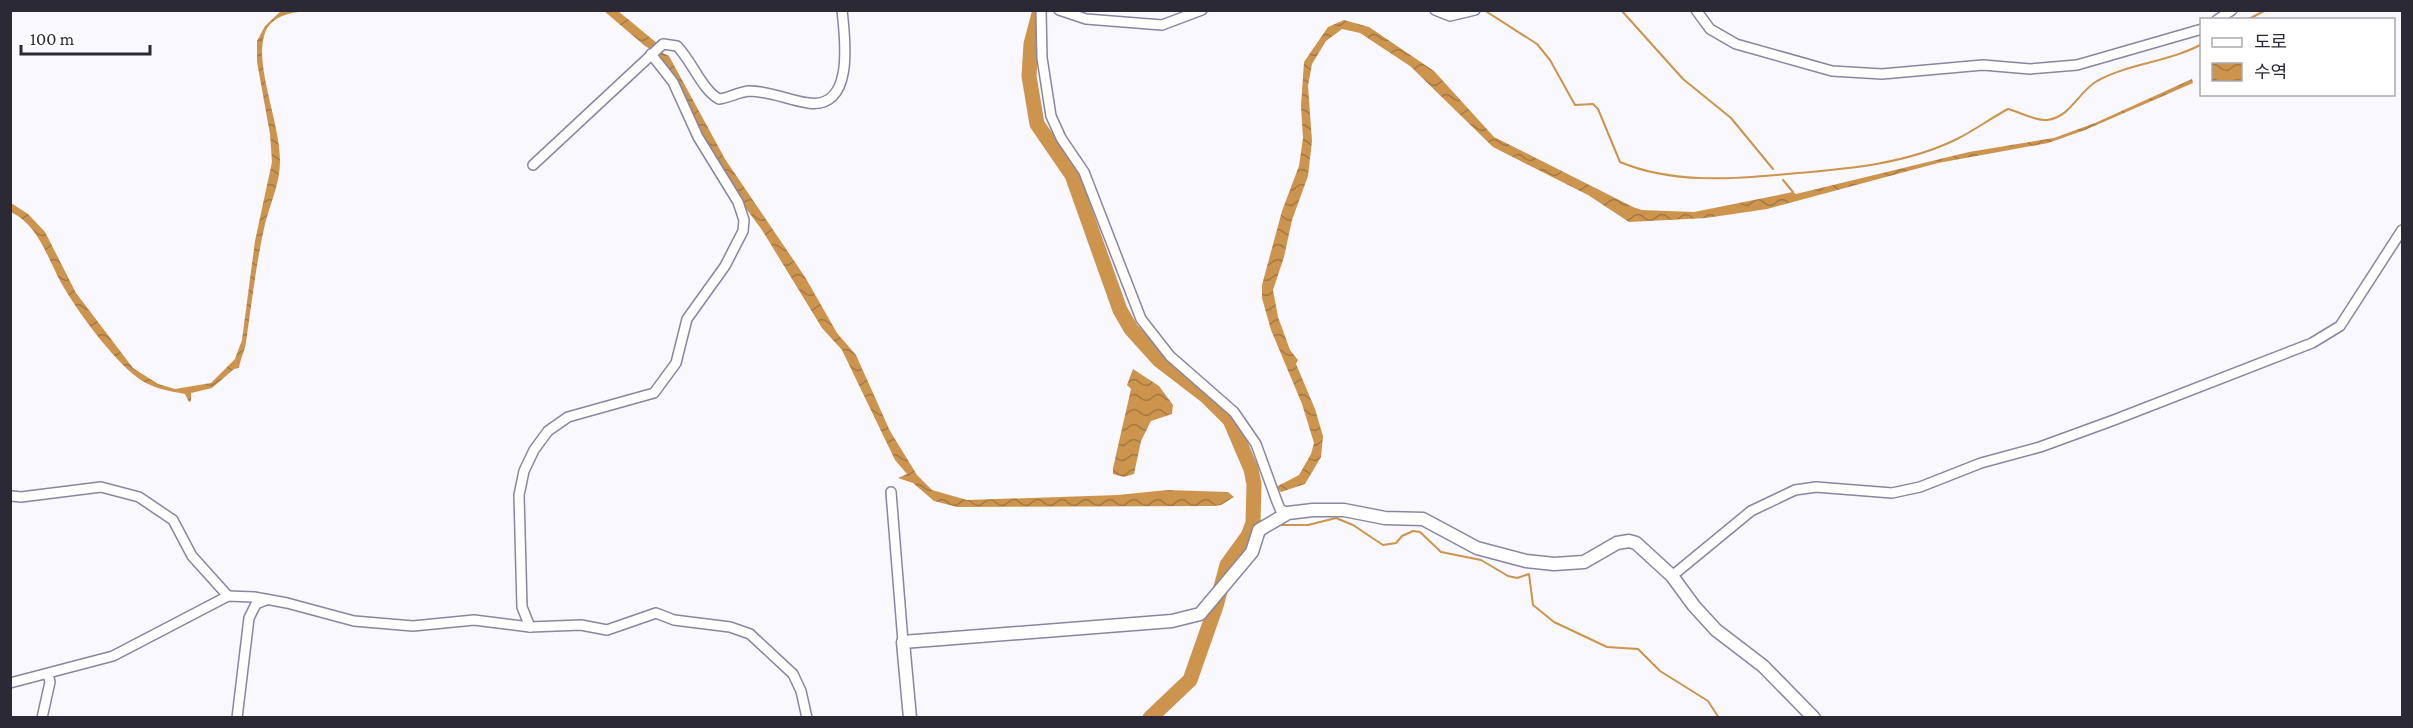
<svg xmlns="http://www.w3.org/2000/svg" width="2413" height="728" viewBox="0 0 2413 728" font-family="'Crimson Pro','Noto Sans KR',serif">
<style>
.water{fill:url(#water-waves)}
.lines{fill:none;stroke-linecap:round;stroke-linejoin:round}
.stream{stroke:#cc944d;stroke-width:2}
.river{stroke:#cc944d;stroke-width:15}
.minor-casing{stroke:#8985a2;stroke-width:12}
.tertiary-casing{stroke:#8985a2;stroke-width:15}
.minor{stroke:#fff;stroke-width:9}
.tertiary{stroke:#fff;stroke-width:12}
</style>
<defs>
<pattern id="water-waves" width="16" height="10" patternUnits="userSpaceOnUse" patternTransform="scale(1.5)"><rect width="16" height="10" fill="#cc944d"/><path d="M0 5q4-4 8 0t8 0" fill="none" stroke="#a67941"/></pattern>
</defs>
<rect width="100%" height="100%" fill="#f8f8fe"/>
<!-- water -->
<g class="water">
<path d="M281 11H317C297 11 270 13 264 36 255 68 281 126 280 162 280 183 270 204 265 224 256 263 252 302 246 342 245 351 240 359 239 368L234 369 212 388 191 393V401L189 402 185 394C169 391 151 388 138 378 112 359 73 306 58 277 46 253 37 225 11 212V203L28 214 45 232 76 293 133 368 158 384 175 389 211 383 235 359 242 340 255 241 272 162 270 134 257 62V41L265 26Z"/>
<path d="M604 11H618L658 44 652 50 645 46Z"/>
<path d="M1344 20 1369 27 1434 71 1494 137 1633 207 1642 210 1694 212 1793 192 1796 194 1969 152 2054 138 2095 123 2192 79 2193 83 2085 130 2048 143 1938 163 1767 209 1706 218 1629 222 1588 195 1493 147 1410 66 1360 33 1342 29 1326 41 1312 64 1308 86 1312 141 1308 176 1292 220 1284 257 1273 290 1278 317 1290 350 1298 360 1296 364 1315 409 1323 436 1321 457 1305 484 1281 492 1276 487 1299 475 1311 454 1314 443 1302 404 1271 330 1262 298V285L1282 211 1299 166 1303 138 1301 106 1304 62 1328 27Z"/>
<path d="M661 52 669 56 725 159 805 277 837 333 856 355 890 431 917 475 932 490 967 500 1118 495 1167 490 1228 492 1234 497 1221 505 1214 506 957 507 934 501 913 483 898 478 907 474 895 460 842 350 822 328 762 230 739 199 699 129 672 73 659 55Z"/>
<path d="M1133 369 1159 386 1173 405 1172 414 1151 421 1141 441 1134 474 1124 477 1113 474V468L1131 389 1127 385Z"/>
</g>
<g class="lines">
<!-- stream -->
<g class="stream">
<path d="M1484 10 1537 44 1550 60 1575 105 1593 104 1598 109 1620 162C1672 184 1733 179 1787 174 1845 169 1904 165 1957 139 1975 130 1991 118 2008 109 2020 112 2035 121 2047 120 2071 117 2078 92 2097 81 2130 63 2169 62 2202 44"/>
<path d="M1621 10 1683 79 1731 118 1773 169"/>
<path d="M2247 20 2266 10"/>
<path d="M1783 180 1793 192"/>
<path d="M1251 509 1261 522"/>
<path d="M1279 525H1308L1336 518 1353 525 1383 545 1396 543 1402 536 1413 531 1420 532 1441 552 1481 560 1508 576 1517 578 1529 574 1533 605 1554 622 1607 647 1638 649 1660 671 1708 701 1719 718"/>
</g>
<!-- river -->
<path class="river" d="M1040 10 1031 44 1029 76 1037 124 1072 175 1120 310 1131 329 1159 360 1206 396 1230 420 1251 469 1254 484 1253 523 1248 536 1227 565 1216 606 1190 680 1150 718"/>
<defs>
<g id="minor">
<path d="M1041 10 1042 58 1051 116 1061 138 1084 172 1141 319 1170 356 1234 412 1256 444 1276 499 1280 509 1288 513"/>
<path d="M1059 10 1086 19 1162 25 1202 10"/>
<path d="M1435 10 1450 16 1475 10"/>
<path d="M1696 10 1710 29 1736 44 1832 71 1882 74 1983 65 2030 69 2077 65 2202 29"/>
<path d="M2217 20 2232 10"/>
<path d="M533 165 663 44 677 46C692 61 702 90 719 99 729 98 738 92 749 91 770 91 788 100 808 103 855 110 845 38 842 10"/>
<path d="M891 492 903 642"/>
<path d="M12 496 21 497 101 487 139 497 173 520 192 556 228 596"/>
<path d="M1672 576 1751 511 1795 490 1816 487 1892 493 1920 487 1981 463 2040 447 2114 420 2312 343 2340 326 2402 230"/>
<path d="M530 627 522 607 519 495 524 471 534 450 548 431 568 417 654 393 676 363 687 319 725 266 743 231 744 220 738 202 698 137 673 82 651 54"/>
<path d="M10 683 113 656 228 596 254 597 287 603 354 621 413 626 474 620 530 627 581 625 607 630 656 613 674 620 730 627 750 634 793 674 801 691 807 718"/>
<path d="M42 718 50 682 48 674"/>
<path d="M237 718 249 618 256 604 266 600"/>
</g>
<path id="tertiary" d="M910 718 903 642 1172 621 1200 614 1252 552 1259 530 1288 513 1313 510H1344L1385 518 1423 519 1477 548 1526 561 1554 564 1584 562 1617 543 1629 541 1636 543 1672 576 1694 606 1716 630 1763 666 1814 718"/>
</defs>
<!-- minor casing -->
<use href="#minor" class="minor-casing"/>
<!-- tertiary casing -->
<use href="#tertiary" class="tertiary-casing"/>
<!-- minor -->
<use href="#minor" class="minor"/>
<!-- tertiary -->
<use href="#tertiary" class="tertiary"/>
</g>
<!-- border -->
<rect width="2413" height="728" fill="none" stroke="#2b2935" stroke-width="24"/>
<!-- legend -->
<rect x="2200" y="18" width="195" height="78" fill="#ffffff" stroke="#aaa9ae" stroke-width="1.5"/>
<rect x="2212" y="38" width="30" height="9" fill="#ffffff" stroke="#aaa9ae" stroke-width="1.5"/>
<text x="2254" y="48" font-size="18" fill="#2b2935">도로</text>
<rect x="2212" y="63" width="30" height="18" fill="url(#water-waves)" stroke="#aaa9ae" stroke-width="1.5"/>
<text x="2254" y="78" font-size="18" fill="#2b2935">수역</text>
<!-- scale -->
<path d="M21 45v9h129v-9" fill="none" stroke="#2b2935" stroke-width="3"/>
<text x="30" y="45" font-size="18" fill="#2b2935" stroke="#ffffff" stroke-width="4.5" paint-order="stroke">100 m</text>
</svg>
